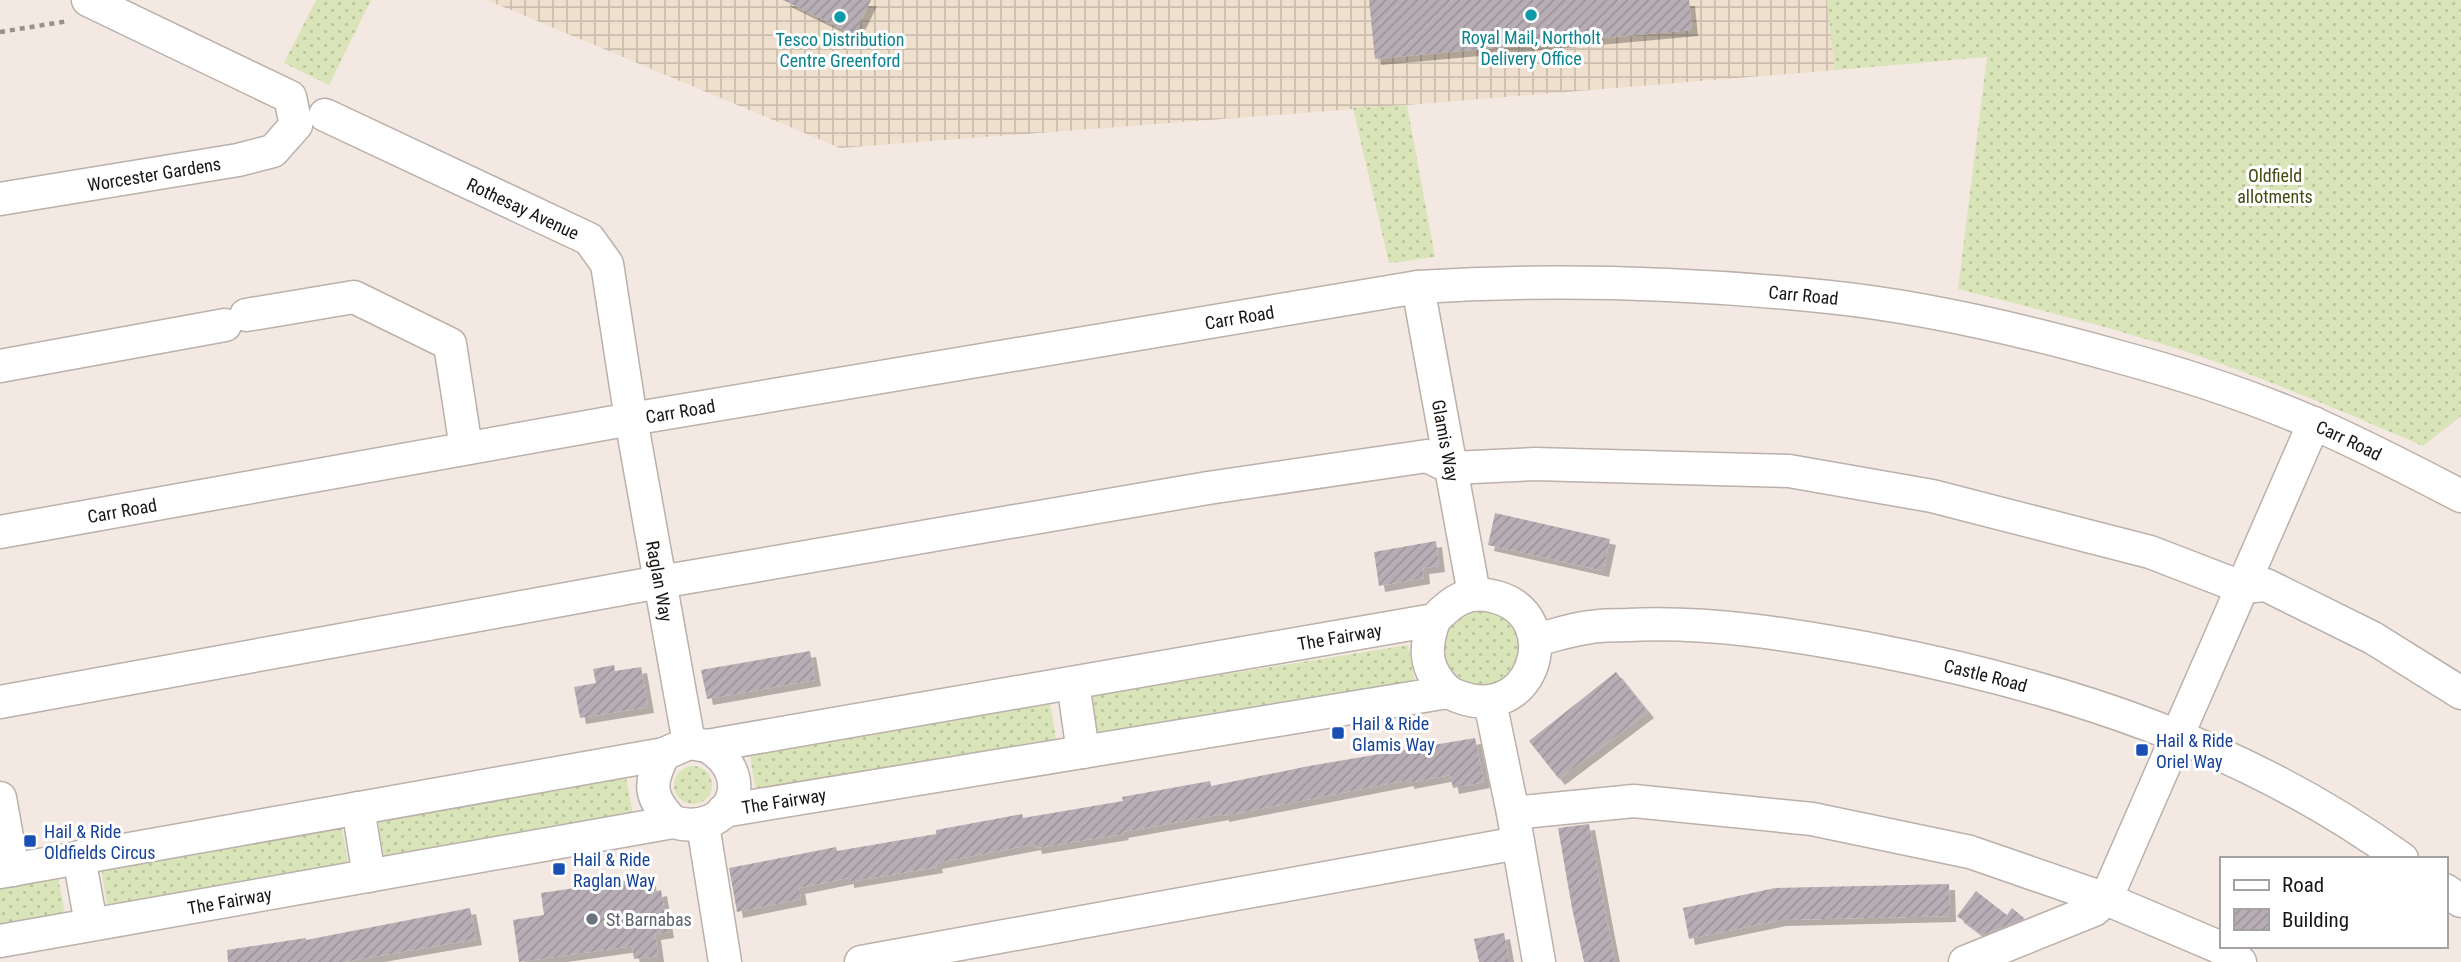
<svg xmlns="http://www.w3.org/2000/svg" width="2461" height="962" viewBox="0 0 2461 962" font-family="'Roboto Condensed',sans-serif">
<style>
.industrial{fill:url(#industrial-grid)}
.grass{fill:url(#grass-dots)}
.building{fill:url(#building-hatch);filter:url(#shadow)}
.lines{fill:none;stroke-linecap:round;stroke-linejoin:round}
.minor-casing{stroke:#bbb0aa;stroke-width:35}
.path{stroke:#98908b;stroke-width:4.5;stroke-dasharray:5 5;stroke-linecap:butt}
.minor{stroke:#fff;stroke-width:32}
.culture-dot{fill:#0f9aa8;stroke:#fff;stroke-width:2.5}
.transit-dot{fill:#1a4fb4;stroke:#fff;stroke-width:2.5}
.worship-dot{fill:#6b7280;stroke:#fff;stroke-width:2.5}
.labels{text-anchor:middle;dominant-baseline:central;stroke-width:6;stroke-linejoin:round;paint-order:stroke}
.culture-label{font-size:18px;fill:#0d838f;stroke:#fff}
.street-label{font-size:18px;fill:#191513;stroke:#fff}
.park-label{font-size:18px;fill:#404b0f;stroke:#fff}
.transit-label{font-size:18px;fill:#164399;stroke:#fff;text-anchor:start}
.worship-label{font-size:18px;fill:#5b616d;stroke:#fff;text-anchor:start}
</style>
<defs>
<pattern id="industrial-grid" width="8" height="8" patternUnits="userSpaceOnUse" patternTransform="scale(1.75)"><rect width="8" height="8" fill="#efdfcd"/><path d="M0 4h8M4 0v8" fill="none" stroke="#ccbeaf"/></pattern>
<pattern id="grass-dots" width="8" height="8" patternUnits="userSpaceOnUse" patternTransform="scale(1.75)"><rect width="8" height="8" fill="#d9e4b8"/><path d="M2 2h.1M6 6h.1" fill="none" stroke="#bac39d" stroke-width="1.8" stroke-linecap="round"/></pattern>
<pattern id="building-hatch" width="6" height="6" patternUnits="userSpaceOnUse" patternTransform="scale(1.75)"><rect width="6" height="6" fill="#b7adb5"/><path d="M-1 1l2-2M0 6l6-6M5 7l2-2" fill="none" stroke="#9d949b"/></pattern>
<filter id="shadow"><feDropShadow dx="6" dy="6" stdDeviation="0" flood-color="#0004"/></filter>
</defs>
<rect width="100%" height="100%" fill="#f4e9e2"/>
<!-- industrial -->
<path class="industrial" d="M487 0H1827L1835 70 1407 105 840 148Z"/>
<!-- grass -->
<g class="grass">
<path d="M316 0H371L329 85 284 63Z"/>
<path d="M1827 0H2461V416L2423 446C2351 415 2279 384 2205 358 2124 330 2041 310 1958 289L1987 57 1835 70Z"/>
<path d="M1407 105 1435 257 1389 263 1353 108Z"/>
<circle cx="1482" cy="648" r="38"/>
<path d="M1408 645 1415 682 1096 733 1090 696Z"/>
<path d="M1050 703 1056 739 756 792 750 756Z"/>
<circle cx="693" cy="785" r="19"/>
<path d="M626 777 633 814 384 858 378 821Z"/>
<path d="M341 823 348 862 107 906 101 867Z"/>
<path d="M58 877 65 914 0 926V888Z"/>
</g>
<!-- building -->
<g class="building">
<path d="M783 0H871L854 35Z"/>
<path d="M1369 0H1689L1692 30 1375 59Z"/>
<path d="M1495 513 1610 539 1603 571 1488 545Z"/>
<path d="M1436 541 1439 566 1423 568 1424 578 1379 586 1374 552Z"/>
<path d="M810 651 815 680 707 699 701 670Z"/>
<path d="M614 665 615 671 641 667 648 707 580 718 574 687 596 683 593 669Z"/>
<path d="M1616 672 1648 712 1559 779 1529 741Z"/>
<path d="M1475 738 1484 782 1453 788 1450 775 1408 783V780L1223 816V814L1122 832 1123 834 1036 848 1035 844 936 863 937 867 848 882V878L799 888 801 899 737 912 729 868 836 847 837 851 936 834V830L1022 814 1023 818 1123 801 1122 797 1210 781 1211 786 1309 766Z"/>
<path d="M1589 824 1605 911 1615 962H1584L1572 908 1558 828Z"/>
<path d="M649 877 652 892 661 890 668 932 655 934 658 956 634 959 632 946 519 962 513 920 544 915 541 893Z"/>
<path d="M1949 884 1950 916 1780 920 1689 939 1683 908 1775 888Z"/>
<path d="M1976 891 2007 915 2012 908 2024 918 1982 935 1957 916Z"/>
<path d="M470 908 476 939 344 962H228L227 950 306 938V940Z"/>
<path d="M1504 933 1509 962H1479L1474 939Z"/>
</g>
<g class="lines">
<defs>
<g id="minor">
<path id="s1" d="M325 115 589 239 607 264 631 419 689 743"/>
<path id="s2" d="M0 199 238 160 273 151 296 125 290 97 88 0"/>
<path id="s3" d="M1418 287 1474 594"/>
<path d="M246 315 354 297 450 344 466 448"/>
<path d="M0 366 225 325"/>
<path id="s4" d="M0 532 631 419 1418 287C1555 278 1694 283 1829 297 1926 307 2023 330 2116 356 2183 374 2251 396 2315 424 2365 446 2413 471 2461 496"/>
<path d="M1434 620C1424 649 1424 669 1448 692"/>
<path id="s5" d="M1535 640C1553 636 1572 629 1591 627 1603 625 1616 625 1628 625 1711 621 1794 635 1875 650 2064 687 2245 745 2402 859"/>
<path d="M1073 683 1083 752"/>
<path d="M0 702 660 582 1208 488 1427 456 1452 468 1535 464 1789 471 1932 496 2150 552 2241 587 2266 585 2373 638 2461 693"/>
<path d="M1490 702 1513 813 1539 962"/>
<path d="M664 754C648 784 649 797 673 822"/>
<path d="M0 798 13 870"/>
<path d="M358 808 369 876"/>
<path d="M1513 813 1634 801 1812 819 1970 852 2106 899 2219 947 2240 962"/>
<path d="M703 825 725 962"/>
<path d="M79 857 91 924"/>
<path id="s6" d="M0 872 664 754 689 743 707 746 1434 620C1452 601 1468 589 1496 597 1569 617 1532 735 1448 692L723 811"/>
<path d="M2445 890 2461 901"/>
<path id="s7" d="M0 941 673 822C730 838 759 776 707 746"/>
<path d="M861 962 1518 843"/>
<path d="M1965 962 2094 910 2106 899 2314 423"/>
</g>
</defs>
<!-- minor casing -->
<use href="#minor" class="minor-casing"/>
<!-- path -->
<path class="path" d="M0 32 68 21"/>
<!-- minor -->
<use href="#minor" class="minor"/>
</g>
<!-- markers -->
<g class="culture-dot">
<circle cx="1531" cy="15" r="7"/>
<circle cx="840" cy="17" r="7"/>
</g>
<g class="transit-dot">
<rect x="1331" y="726" width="14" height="14" rx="3.5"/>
<rect x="2135" y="743" width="14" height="14" rx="3.5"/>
<rect x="23" y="834" width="14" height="14" rx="3.5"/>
<rect x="552" y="862" width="14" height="14" rx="3.5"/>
</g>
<circle class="worship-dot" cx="592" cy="919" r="7"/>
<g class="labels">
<!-- culture labels -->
<g class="culture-label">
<text x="1531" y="37">Royal Mail, Northolt<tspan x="1531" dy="21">Delivery Office</tspan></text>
<text x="840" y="39">Tesco Distribution<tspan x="840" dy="21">Centre Greenford</tspan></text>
</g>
<!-- street labels -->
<g class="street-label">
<text stroke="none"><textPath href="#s2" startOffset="156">Worcester Gardens</textPath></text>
<text stroke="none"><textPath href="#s1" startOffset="219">Rothesay Avenue</textPath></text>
<text stroke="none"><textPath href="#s4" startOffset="1825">Carr Road</textPath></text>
<text stroke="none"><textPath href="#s4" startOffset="1258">Carr Road</textPath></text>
<text stroke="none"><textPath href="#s4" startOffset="691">Carr Road</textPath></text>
<text stroke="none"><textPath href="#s3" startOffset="156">Glamis Way</textPath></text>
<text stroke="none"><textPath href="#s4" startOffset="2392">Carr Road</textPath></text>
<text stroke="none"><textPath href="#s4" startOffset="124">Carr Road</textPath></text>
<text stroke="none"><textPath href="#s1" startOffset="644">Raglan Way</textPath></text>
<text stroke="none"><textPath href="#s6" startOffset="1362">The Fairway</textPath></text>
<text stroke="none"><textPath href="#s5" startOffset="457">Castle Road</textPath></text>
<text transform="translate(784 801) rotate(-9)">The Fairway</text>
<text stroke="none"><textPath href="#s7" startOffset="233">The Fairway</textPath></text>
</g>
<!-- park labels -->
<g class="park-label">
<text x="2275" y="175">Oldfield<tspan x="2275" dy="21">allotments</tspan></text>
</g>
<!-- transit labels -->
<g class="transit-label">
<text x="1352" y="723">Hail &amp; Ride<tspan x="1352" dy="21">Glamis Way</tspan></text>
<text x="2156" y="740">Hail &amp; Ride<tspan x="2156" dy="21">Oriel Way</tspan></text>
<text x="44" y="831">Hail &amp; Ride<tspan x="44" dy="21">Oldfields Circus</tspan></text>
<text x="573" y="859">Hail &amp; Ride<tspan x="573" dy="21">Raglan Way</tspan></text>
</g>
<!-- worship labels -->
<g class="worship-label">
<text x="606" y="919">St Barnabas</text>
</g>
</g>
<!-- legend -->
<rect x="2220" y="857" width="228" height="91" fill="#ffffff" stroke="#a3a1a1" stroke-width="2"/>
<rect x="2234" y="880" width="35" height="10" fill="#ffffff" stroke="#a3a1a1" stroke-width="2"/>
<text x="2282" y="892" font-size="21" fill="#191513">Road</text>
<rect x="2234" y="909" width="35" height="21" fill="url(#building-hatch)" stroke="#a3a1a1" stroke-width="2"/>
<text x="2282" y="927" font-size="21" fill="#191513">Building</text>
</svg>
